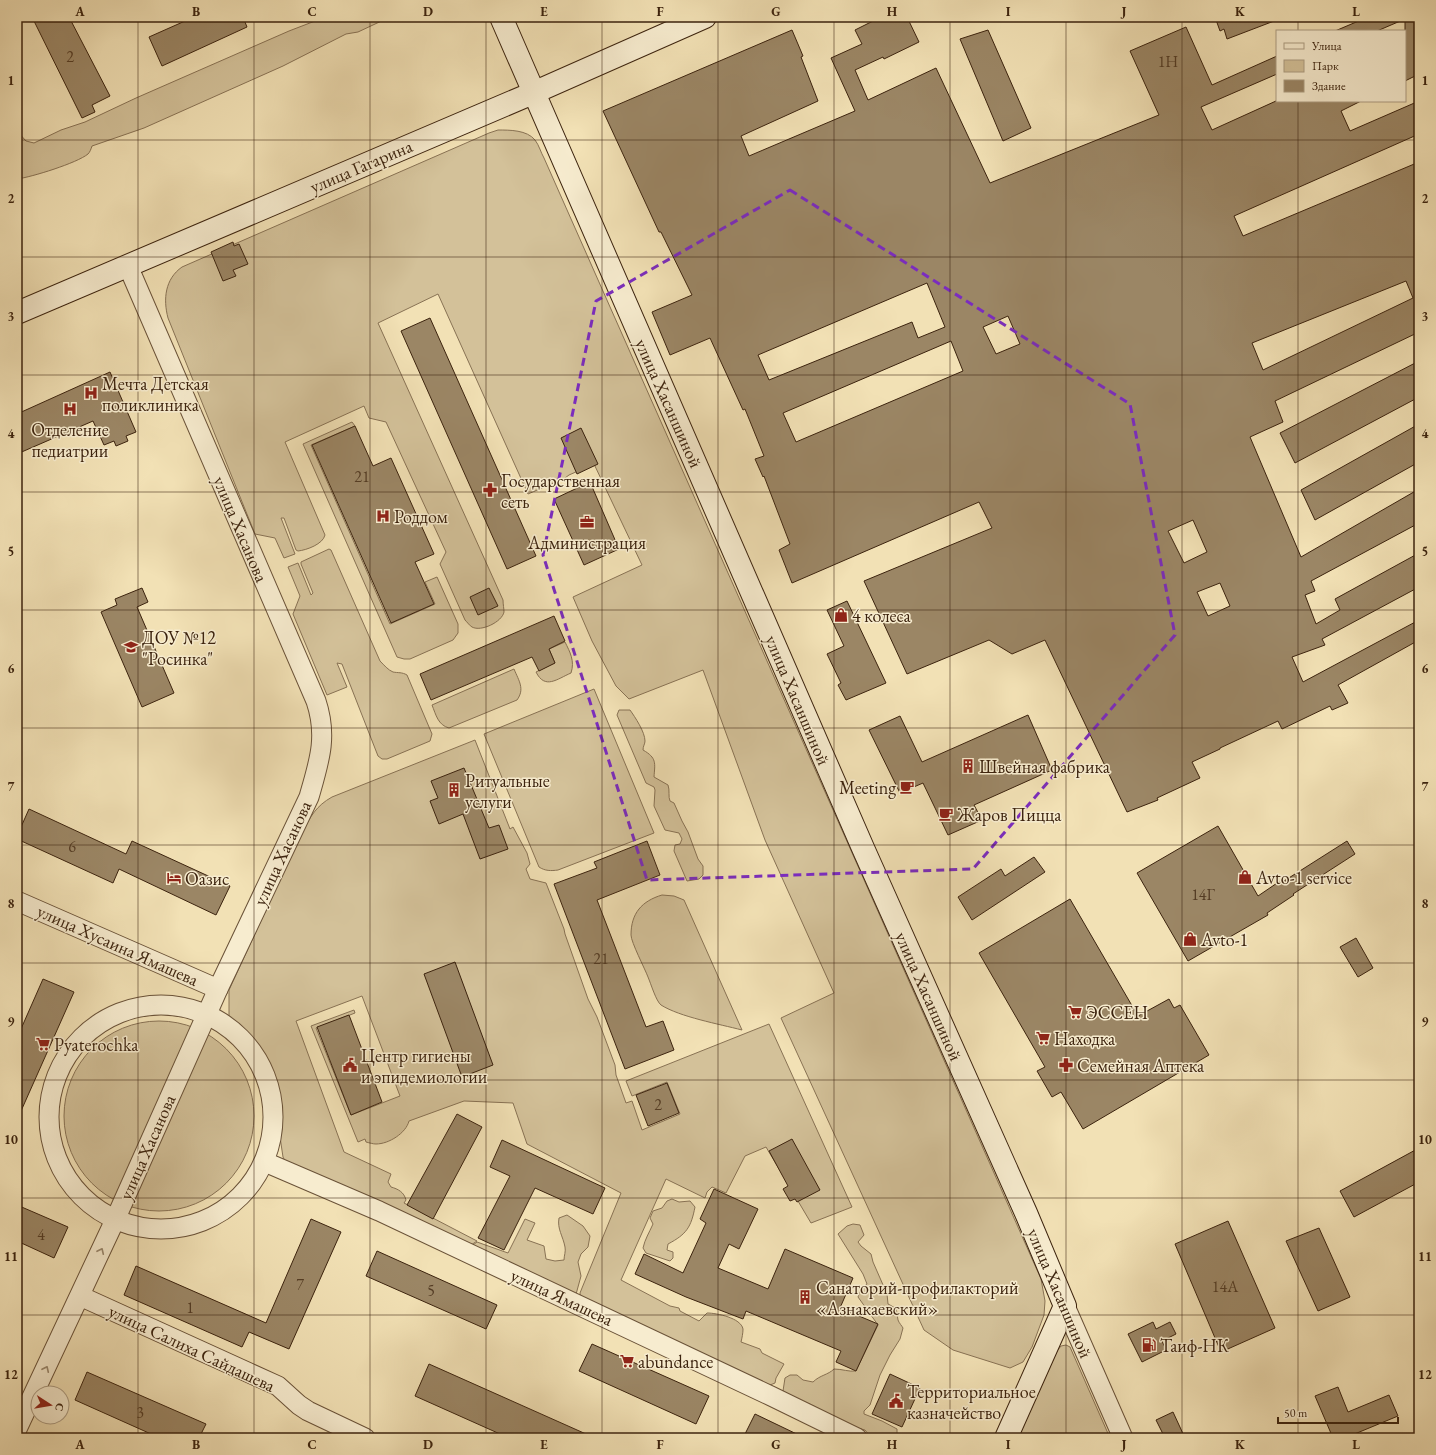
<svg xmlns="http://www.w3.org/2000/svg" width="1436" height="1455" viewBox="0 0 1436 1455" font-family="'EB Garamond',serif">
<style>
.green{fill:#d3c199;stroke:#887254}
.building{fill:#9b8665;stroke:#3c230e;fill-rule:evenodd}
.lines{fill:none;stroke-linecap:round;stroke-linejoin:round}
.street-casing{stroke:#6a5238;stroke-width:21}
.secondary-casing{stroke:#3c230e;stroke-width:24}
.street{stroke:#f7eccf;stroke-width:19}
.secondary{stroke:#f7eccf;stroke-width:22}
.oneway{stroke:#9a886e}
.marked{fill:none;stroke:#7b2cbf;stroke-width:3;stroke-dasharray:8 5;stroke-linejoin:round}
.grid{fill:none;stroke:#3c230e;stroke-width:1;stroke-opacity:0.55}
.labels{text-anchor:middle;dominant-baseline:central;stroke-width:3;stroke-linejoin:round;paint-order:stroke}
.number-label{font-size:16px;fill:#543c24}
.street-label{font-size:18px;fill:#3c230e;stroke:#f7eccf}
.poi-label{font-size:18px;fill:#3c230e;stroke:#f7eccf;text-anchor:start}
.neatline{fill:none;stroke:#3c230e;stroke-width:1.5}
.grid-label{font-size:13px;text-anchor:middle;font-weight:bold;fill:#3c230e}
</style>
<rect width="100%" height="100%" fill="#f2e1b5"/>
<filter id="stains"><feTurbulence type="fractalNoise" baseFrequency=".005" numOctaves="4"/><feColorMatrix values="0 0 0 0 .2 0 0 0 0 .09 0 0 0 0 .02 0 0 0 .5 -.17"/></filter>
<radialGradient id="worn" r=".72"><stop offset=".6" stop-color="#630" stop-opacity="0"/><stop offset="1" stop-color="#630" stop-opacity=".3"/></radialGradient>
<!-- green -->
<g class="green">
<path d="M336 17H390L358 32 346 34 283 66 144 128 92 146C91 149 90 152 88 154 77 163 32 177 17 179V131L26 141 34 143 61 130 85 122 136 98 289 31 315 21 331 20Z"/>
<path d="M498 130C510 130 527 130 535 140 539 145 541 153 544 158L1041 1279 1045 1301 1044 1315 1032 1347 1023 1362 1010 1368 953 1350 924 1330 781 1018 834 993 765 840 703 670 629 699 616 686 592 641 573 597 642 565 594 464 569 475 565 478 528 494 438 294 378 323 503 600C503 604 504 609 504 612 502 622 481 632 472 627 470 626 467 622 465 620L440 564 446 552 386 422 369 418 364 406 285 442 325 535C323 544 307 550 298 551L296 550 284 518H281L295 554 284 558 275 538 255 534 168 318C163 299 165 279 182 267L489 133Z"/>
<path d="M352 422 355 426 311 445 390 624 435 604 425 582 437 577 458 624V633L453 640 410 659H404L397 657 303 444Z"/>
<path d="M329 549 331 550 380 661C384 665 388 670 393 672 398 673 402 672 407 675L432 734 430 741 387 759H382L378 756 342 664 337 663 347 687 327 695 293 614 300 596 288 567 298 563 311 595 313 593 301 564V562Z"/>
<path d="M565 642C570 652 575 661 571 673 557 679 545 690 536 672L555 663 549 649Z"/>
<path d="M514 669C519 681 525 689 517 700L449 728C438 725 436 715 432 705Z"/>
<path d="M594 689 654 833 558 870C551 871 545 871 539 867L484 734Z"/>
<path d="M619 710H630C635 717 645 732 645 741 645 744 643 746 643 750 657 758 655 763 654 777L668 785C670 790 668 797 670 801L674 803 682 821 688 832 698 859 703 866V875L699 879 687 881 674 851 675 845 680 844 682 839 679 833 665 830 654 806 655 790 654 787 646 783 617 715Z"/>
<path d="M475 740 510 829 513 827 527 853 530 864 526 869 530 879 546 883 564 929 565 934 588 999 597 1017 615 1065 616 1075 626 1103 632 1101 642 1130 680 1114 667 1082 632 1096 626 1081 769 1024 852 1207 811 1223 766 1147 745 1156 726 1193 712 1187 707 1192 705 1198 666 1179 621 1280 670 1306 679 1308 680 1311 699 1321 707 1313C717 1313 741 1318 743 1329 743 1333 742 1338 741 1342L760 1349 762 1353 784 1364 776 1378 775 1383 765 1387 581 1301 580 1293 582 1288 621 1193 527 1144 513 1103 464 1101 409 1121C406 1133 389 1144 376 1144 373 1144 370 1143 366 1142L365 1139 358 1142 311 1026 354 1010 355 1013 316 1028 351 1115 400 1096 362 996 296 1021 344 1152 391 1174 388 1182 391 1187C398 1189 404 1192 406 1200L404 1203 477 1241 468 1247 287 1165 283 1157 273 1090 259 1054 229 1018V990L302 832C311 816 316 806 332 797Z"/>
<path d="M662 895 674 896 684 900 742 1030C719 1024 680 1017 661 1005 656 1001 651 984 648 977 645 969 631 942 631 935 631 913 642 901 662 895Z"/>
<circle cx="159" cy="1116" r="95"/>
<path d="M672 1199 679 1202 690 1201 695 1207C691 1227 687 1234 668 1244L667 1250 673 1252V1258L670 1261 646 1253 643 1248C645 1239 649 1233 653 1224L650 1218 653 1211 662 1208 667 1201Z"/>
<path d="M567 1215 583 1226 590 1236 588 1247 581 1254 578 1262 581 1276 575 1298 469 1248 477 1242 508 1253 525 1219 535 1223 527 1240 544 1246 546 1259 555 1261 564 1260C564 1256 566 1251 565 1247 563 1236 557 1229 559 1218Z"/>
<path d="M853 1224 860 1225 864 1235 858 1242 861 1246 871 1254 873 1262 887 1294 888 1304C898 1309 896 1309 898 1320 899 1323 902 1326 903 1328L900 1339 890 1355 880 1375 870 1405 864 1411V1414L882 1421 897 1429V1436C889 1442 870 1438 865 1430L858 1428 813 1409 810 1404H806L783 1391 785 1378 790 1375H797L803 1380 813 1382C820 1375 828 1375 834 1369 842 1369 849 1372 856 1371L878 1325 858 1297 861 1289 867 1284 863 1274 838 1234 847 1226Z"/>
<path d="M1066 1345 1070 1347 1110 1438H1018L1057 1351 1061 1346Z"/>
</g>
<!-- building -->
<g class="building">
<path d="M32 17H69L110 96 92 105 95 112 82 118Z"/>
<path d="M194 17H243L247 27 162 66 149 37Z"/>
<path d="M881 17H907L919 42 884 59 883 57 855 70 868 100 936 68 990 183 1159 115 1130 51 1186 27 1212 85 1277 56V74L1201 107 1212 130 1276 101H1361L1341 111 1350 131 1419 101V134L1234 216 1243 236 1419 162V332L1275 401 1283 422 1250 437 1301 557 1419 489V523L1311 581 1315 591 1305 595 1316 624 1340 610 1335 599 1419 553V587L1322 639 1325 645 1292 657 1303 682 1419 620V640L1338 685 1348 703 1332 710 1330 706 1282 729 1278 721 1220 748V749L1192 762 1200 778 1157 798 1158 800 1127 812 1045 640 1012 654 989 640 907 674 864 581 992 528 979 502 792 583 779 550 790 544 764 476 763 477 755 459 764 456 745 409 743 410 710 338 670 355 652 312 692 295 661 232H659L603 111 792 30 803 56 801 57 818 101 741 136 749 156 855 111 831 58 862 44 855 30ZM1406 281 1413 298 1263 370 1252 343ZM927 283 945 327 918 338 912 322 769 380 758 355ZM1008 316 1020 344 996 354 983 327ZM951 341 963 371 796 442 783 413ZM1193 520 1207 552 1184 563 1168 531ZM1220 583 1230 606 1208 616 1197 592Z"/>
<path d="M1215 17H1282V18L1227 39 1224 29 1220 31Z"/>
<path d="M1368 17H1419V74L1405 81V19L1377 31H1335Z"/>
<path d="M988 30 1031 128 1003 141 960 39Z"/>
<path d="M233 242 234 246 239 244 248 264 233 270 236 276 223 281 211 252Z"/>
<path d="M430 318 536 556 507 569 401 331Z"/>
<path d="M1419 361V397L1295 463 1280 433Z"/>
<path d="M110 372 136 432 126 436 128 441 116 446 114 441 104 445 93 421 17 454V414Z"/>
<path d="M1419 424V462L1315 520 1301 490Z"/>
<path d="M355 426 373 466 391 458 434 554 415 562 434 604 391 623 312 445Z"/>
<path d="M581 428 598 464 577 474 561 438Z"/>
<path d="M590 482 619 549 584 565 554 499Z"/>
<path d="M142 588 148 602 137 607 174 693 142 707 101 612 117 605 115 599Z"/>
<path d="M489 588 498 606 478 615 470 597Z"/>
<path d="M847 601 886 683 846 700 838 685 841 683 827 654 844 646 827 610Z"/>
<path d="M554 616 565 641 549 649 555 663 539 671 532 657 431 700 420 674Z"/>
<path d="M1028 715 1052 770 974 805 982 820 948 835 923 783 900 793 869 730 900 716 922 762Z"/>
<path d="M464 768 489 828 499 825 508 849 480 859 463 814 439 824 430 801 438 798 431 781Z"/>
<path d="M29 809 126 854 132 841 230 886 216 915 119 869 113 883 17 839V836Z"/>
<path d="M1218 826 1258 896 1283 879 1284 881 1347 841 1355 854 1293 894 1294 895 1267 913 1268 915 1188 961 1137 873Z"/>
<path d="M647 841 660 875 597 900 646 1027 663 1021 674 1050 625 1069 554 884 597 868 594 862Z"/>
<path d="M1034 857 1045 872 972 920 958 897 1001 869 1005 876Z"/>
<path d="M1070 899 1138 1016 1169 999 1174 1008 1180 1005 1209 1055 1083 1129 1061 1092 1052 1097 1037 1071 1045 1067 979 953Z"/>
<path d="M1356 938 1373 968 1358 977 1340 947Z"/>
<path d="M455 962 493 1065 462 1077 424 974Z"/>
<path d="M43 979 74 992 17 1120V1038Z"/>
<path d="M349 1015 382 1102 351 1115 317 1027Z"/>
<path d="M667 1083 679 1113 648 1126 636 1095Z"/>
<path d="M457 1114 482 1127 433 1219 407 1205Z"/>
<path d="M792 1139 820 1190 797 1202 795 1199 790 1201 783 1189 788 1186 769 1151Z"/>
<path d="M502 1140 605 1188 593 1214 535 1188 504 1250 478 1238 510 1176 490 1167Z"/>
<path d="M1419 1148V1182L1354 1217 1340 1191Z"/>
<path d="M714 1189 758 1209 739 1249 729 1244 718 1268 768 1289 785 1249 853 1278 840 1308 878 1324 856 1371 836 1362 841 1351 746 1311 743 1319 686 1297 635 1274 644 1254 683 1273 706 1223 700 1219Z"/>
<path d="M17 1205 68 1227 54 1258 17 1241Z"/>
<path d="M311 1219 341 1232 289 1349 249 1332 242 1347 124 1295 136 1266 266 1323Z"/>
<path d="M1228 1221 1275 1328 1221 1352 1175 1244Z"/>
<path d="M1319 1228 1350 1297 1318 1311 1286 1241Z"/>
<path d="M377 1251 497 1305 486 1329 366 1276Z"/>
<path d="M1153 1322 1156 1329 1170 1322 1176 1334 1162 1341 1166 1350 1142 1362 1128 1334Z"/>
<path d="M592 1344 709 1396 696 1424 579 1371Z"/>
<path d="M429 1364 595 1438H509L415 1396Z"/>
<path d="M87 1372 206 1424 199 1438H160L75 1400Z"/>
<path d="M890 1374 920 1388 902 1427 872 1414Z"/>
<path d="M1338 1387 1348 1412 1389 1395 1398 1416 1345 1438H1333L1315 1396Z"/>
<path d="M1173 1412 1185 1438H1165L1156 1420Z"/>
<path d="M755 1414 805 1438H743Z"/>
</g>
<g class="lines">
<defs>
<g id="street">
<path d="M17 901 218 989"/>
<circle cx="161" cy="1117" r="112"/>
<path d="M265 1162 379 1211 771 1396 857 1438"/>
<path d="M80 1296 278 1386 299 1405 308 1411 365 1438"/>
<path d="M1065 1306 1123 1438"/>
<path d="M17 1429 115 1220 218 989 309 797C319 762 328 737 316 701L128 266"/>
</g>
<g id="secondary">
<path d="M501 17 863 848 1026 1213 1065 1306 1006 1438"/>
<path d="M17 313 533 93 705 17"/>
</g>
</defs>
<!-- street casing -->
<use href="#street" class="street-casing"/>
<!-- secondary casing -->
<use href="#secondary" class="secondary-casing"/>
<!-- street -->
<use href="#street" class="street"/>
<!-- secondary -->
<use href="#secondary" class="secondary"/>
</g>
<!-- one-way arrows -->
<defs><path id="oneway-chevron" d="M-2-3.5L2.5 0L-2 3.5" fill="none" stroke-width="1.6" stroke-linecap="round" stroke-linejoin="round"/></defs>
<g class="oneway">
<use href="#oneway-chevron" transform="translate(101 1251) rotate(-65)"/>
<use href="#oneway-chevron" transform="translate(46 1369) rotate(-65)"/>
</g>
<!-- marked area -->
<path class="marked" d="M790 190 1130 404 1175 635 973 869 647 880 543 555 596 301Z"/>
<!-- grid -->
<path class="grid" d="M138 17V1438M254 17V1438M370 17V1438M486 17V1438M602 17V1438M718 17V1438M834 17V1438M950 17V1438M1066 17V1438M1182 17V1438M1298 17V31M1298 101V1438M17 140H1419M17 257H1419M17 375H1419M17 492H1419M17 610H1419M17 728H1419M17 845H1419M17 963H1419M17 1080H1419M17 1198H1419M17 1315H1419"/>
<!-- icons -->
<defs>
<symbol id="hospital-bare" viewBox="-9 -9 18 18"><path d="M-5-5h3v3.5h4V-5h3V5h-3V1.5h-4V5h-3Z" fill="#8f2418" stroke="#f7eccf" stroke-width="2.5" paint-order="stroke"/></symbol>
<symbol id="pharmacy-bare" viewBox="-9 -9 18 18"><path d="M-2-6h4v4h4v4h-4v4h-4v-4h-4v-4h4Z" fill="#8f2418" stroke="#f7eccf" stroke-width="2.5" paint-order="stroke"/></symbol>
<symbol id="office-bare" viewBox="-9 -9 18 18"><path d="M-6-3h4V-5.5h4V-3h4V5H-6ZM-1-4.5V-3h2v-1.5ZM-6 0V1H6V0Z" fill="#8f2418" stroke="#f7eccf" stroke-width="2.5" paint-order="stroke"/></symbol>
<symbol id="shop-bare" viewBox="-9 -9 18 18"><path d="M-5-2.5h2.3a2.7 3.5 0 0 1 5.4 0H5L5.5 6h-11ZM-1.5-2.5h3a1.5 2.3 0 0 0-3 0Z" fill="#8f2418" stroke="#f7eccf" stroke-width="2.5" paint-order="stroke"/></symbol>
<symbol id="school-bare" viewBox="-9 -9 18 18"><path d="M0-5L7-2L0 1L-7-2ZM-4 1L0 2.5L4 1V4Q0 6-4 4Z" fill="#8f2418" stroke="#f7eccf" stroke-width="2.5" paint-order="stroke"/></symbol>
<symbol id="building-bare" viewBox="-9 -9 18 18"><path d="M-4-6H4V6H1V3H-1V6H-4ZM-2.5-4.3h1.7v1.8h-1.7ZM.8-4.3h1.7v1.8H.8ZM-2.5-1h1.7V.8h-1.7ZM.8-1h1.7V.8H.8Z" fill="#8f2418" stroke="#f7eccf" stroke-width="2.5" paint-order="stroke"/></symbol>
<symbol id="cafe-bare" viewBox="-9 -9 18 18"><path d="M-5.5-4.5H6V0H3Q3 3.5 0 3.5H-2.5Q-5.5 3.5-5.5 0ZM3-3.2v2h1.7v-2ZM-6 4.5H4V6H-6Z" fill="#8f2418" stroke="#f7eccf" stroke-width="2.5" paint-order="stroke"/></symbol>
<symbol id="hotel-bare" viewBox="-9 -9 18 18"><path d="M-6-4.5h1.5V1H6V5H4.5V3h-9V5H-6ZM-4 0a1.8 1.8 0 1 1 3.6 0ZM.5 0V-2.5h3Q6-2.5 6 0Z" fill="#8f2418" stroke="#f7eccf" stroke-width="2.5" paint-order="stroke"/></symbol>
<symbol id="supermarket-bare" viewBox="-9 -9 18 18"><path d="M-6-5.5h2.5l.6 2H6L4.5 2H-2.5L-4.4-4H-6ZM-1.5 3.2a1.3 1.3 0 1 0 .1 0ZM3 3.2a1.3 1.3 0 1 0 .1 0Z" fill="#8f2418" stroke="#f7eccf" stroke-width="2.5" paint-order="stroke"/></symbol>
<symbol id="civic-bare" viewBox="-9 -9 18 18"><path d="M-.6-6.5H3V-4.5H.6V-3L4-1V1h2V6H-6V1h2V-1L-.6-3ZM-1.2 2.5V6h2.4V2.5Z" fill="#8f2418" stroke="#f7eccf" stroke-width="2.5" paint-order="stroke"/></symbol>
<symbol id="fuel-bare" viewBox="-9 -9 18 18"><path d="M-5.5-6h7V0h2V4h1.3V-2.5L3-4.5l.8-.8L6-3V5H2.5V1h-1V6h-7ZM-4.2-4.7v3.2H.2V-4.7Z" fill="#8f2418" stroke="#f7eccf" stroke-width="2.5" paint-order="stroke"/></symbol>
</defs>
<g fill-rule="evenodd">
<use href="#hospital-bare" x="81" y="383" width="20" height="20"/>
<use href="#hospital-bare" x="60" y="399" width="20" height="20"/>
<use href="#pharmacy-bare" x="480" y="480" width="20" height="20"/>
<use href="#hospital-bare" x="373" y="506" width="20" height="20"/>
<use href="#office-bare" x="577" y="512" width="20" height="20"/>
<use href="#shop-bare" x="831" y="605" width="20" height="20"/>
<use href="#school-bare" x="121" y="637" width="20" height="20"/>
<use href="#building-bare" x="958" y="756" width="20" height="20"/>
<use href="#cafe-bare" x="897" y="777" width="20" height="20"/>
<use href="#building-bare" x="444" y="780" width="20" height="20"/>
<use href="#cafe-bare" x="936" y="804" width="20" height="20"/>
<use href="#shop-bare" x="1235" y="867" width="20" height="20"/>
<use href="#hotel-bare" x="164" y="868" width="20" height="20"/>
<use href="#shop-bare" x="1180" y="929" width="20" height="20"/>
<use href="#supermarket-bare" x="1065" y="1002" width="20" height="20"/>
<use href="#supermarket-bare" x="1033" y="1028" width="20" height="20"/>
<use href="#supermarket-bare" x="33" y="1034" width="20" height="20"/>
<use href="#civic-bare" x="340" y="1055" width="20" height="20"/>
<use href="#pharmacy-bare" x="1056" y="1055" width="20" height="20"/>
<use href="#building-bare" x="795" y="1287" width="20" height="20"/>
<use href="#fuel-bare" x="1139" y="1335" width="20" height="20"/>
<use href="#supermarket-bare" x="617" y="1351" width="20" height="20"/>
<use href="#civic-bare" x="886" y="1391" width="20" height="20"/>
</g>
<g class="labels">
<!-- number labels -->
<g class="number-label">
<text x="70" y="56">2</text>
<text x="1168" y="61">1Н</text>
<text x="362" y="476">21</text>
<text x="72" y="846">6</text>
<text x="1203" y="894">14Г</text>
<text x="601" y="958">21</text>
<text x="658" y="1104">2</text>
<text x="41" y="1234">4</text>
<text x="300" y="1284">7</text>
<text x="1225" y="1286">14А</text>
<text x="431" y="1290">5</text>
<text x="190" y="1307">1</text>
<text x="140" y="1412">3</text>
</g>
<!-- street labels -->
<g class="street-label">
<text transform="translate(361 166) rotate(-23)">улица Гагарина</text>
<text transform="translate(669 403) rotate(66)">улица Хасаншиной</text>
<text transform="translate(241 529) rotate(67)">улица Хасанова</text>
<text transform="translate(798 700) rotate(67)">улица Хасаншиной</text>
<text transform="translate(282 853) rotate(-65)">улица Хасанова</text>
<text transform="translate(118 945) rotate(24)">улица Хусаина Ямашева</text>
<text transform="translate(929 996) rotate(66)">улица Хасаншиной</text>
<text transform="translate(147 1147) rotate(-66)">улица Хасанова</text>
<text transform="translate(1060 1293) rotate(67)">улица Хасаншиной</text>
<text transform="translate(562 1297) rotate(25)">улица Ямашева</text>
<text transform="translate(192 1348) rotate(25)">улица Салиха Сайдашева</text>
</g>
<!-- poi labels -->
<g class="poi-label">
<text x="102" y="383">Мечта Детская<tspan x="102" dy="21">поликлиника</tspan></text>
<text x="70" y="429" text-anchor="middle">Отделение<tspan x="70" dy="21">педиатрии</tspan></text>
<text x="501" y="480">Государственная<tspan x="501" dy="21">сеть</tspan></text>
<text x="394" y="516">Роддом</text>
<text x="587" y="542" text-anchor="middle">Администрация</text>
<text x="852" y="615">4 колеса</text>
<text x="142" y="637">ДОУ №12<tspan x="142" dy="21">"Росинка"</tspan></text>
<text x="979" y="766">Швейная фабрика</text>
<text x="465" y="780">Ритуальные<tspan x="465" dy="21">услуги</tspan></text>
<text x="896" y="787" text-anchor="end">Meeting</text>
<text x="957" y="814">Жаров Пицца</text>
<text x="1256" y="877">Avto-1 service</text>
<text x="185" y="878">Оазис</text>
<text x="1201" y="939">Avto-1</text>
<text x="1086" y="1012">ЭССЕН</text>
<text x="1054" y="1038">Находка</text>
<text x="54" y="1044">Pyaterochka</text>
<text x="361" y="1055">Центр гигиены<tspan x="361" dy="21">и эпидемиологии</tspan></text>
<text x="1077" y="1065">Семейная Аптека</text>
<text x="816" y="1287">Санаторий-профилакторий<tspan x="816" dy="21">«Азнакаевский»</tspan></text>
<text x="1160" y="1345">Таиф-НК</text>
<text x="638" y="1361">abundance</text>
<text x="907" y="1391">Территориальное<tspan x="907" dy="21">казначейство</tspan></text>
</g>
</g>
<!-- margin -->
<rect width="1436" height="1455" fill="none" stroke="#f2e1b5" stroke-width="44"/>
<!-- legend -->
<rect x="1276" y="30" width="130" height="72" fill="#f7eccf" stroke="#ac9c82"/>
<rect x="1284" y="43" width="20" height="6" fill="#f7eccf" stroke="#ac9c82"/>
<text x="1312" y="50" font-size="12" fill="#3c230e">Улица</text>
<rect x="1284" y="60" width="20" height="12" fill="#d3c199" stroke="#ac9c82"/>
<text x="1312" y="70" font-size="12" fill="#3c230e">Парк</text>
<rect x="1284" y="80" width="20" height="12" fill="#9b8665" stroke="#ac9c82"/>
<text x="1312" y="90" font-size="12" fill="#3c230e">Здание</text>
<!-- north arrow -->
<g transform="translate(50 1405) rotate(102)"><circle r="19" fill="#f7eccf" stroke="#ac9c82"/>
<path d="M0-3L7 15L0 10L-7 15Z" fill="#8f2418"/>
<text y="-6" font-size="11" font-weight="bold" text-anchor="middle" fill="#3c230e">С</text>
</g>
<!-- scale -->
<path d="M1278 1417v6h120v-6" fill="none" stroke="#3c230e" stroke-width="2"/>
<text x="1284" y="1417" font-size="12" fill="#3c230e" stroke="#f7eccf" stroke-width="3" paint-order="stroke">50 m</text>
<rect x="22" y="22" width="1392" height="1411" class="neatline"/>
<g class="grid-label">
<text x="80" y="16">A</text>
<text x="196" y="16">B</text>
<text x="312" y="16">C</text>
<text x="428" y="16">D</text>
<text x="544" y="16">E</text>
<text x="660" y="16">F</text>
<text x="776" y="16">G</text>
<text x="892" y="16">H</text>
<text x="1008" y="16">I</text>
<text x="1124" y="16">J</text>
<text x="1240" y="16">K</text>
<text x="1356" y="16">L</text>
<text x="11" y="85">1</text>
<text x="1425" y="85">1</text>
<text x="11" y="203">2</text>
<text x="1425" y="203">2</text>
<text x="11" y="321">3</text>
<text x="1425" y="321">3</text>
<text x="11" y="438">4</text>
<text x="1425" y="438">4</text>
<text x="11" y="556">5</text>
<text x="1425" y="556">5</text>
<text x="11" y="673">6</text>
<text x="1425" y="673">6</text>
<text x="11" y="791">7</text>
<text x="1425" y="791">7</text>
<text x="11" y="908">8</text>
<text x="1425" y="908">8</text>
<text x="11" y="1026">9</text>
<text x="1425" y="1026">9</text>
<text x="11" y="1144">10</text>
<text x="1425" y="1144">10</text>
<text x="11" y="1261">11</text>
<text x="1425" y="1261">11</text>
<text x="11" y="1379">12</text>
<text x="1425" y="1379">12</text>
<text x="80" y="1449">A</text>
<text x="196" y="1449">B</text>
<text x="312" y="1449">C</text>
<text x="428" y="1449">D</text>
<text x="544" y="1449">E</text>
<text x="660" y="1449">F</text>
<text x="776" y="1449">G</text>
<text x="892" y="1449">H</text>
<text x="1008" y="1449">I</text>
<text x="1124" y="1449">J</text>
<text x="1240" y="1449">K</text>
<text x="1356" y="1449">L</text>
</g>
<rect width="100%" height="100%" filter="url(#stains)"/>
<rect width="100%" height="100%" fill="url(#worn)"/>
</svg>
